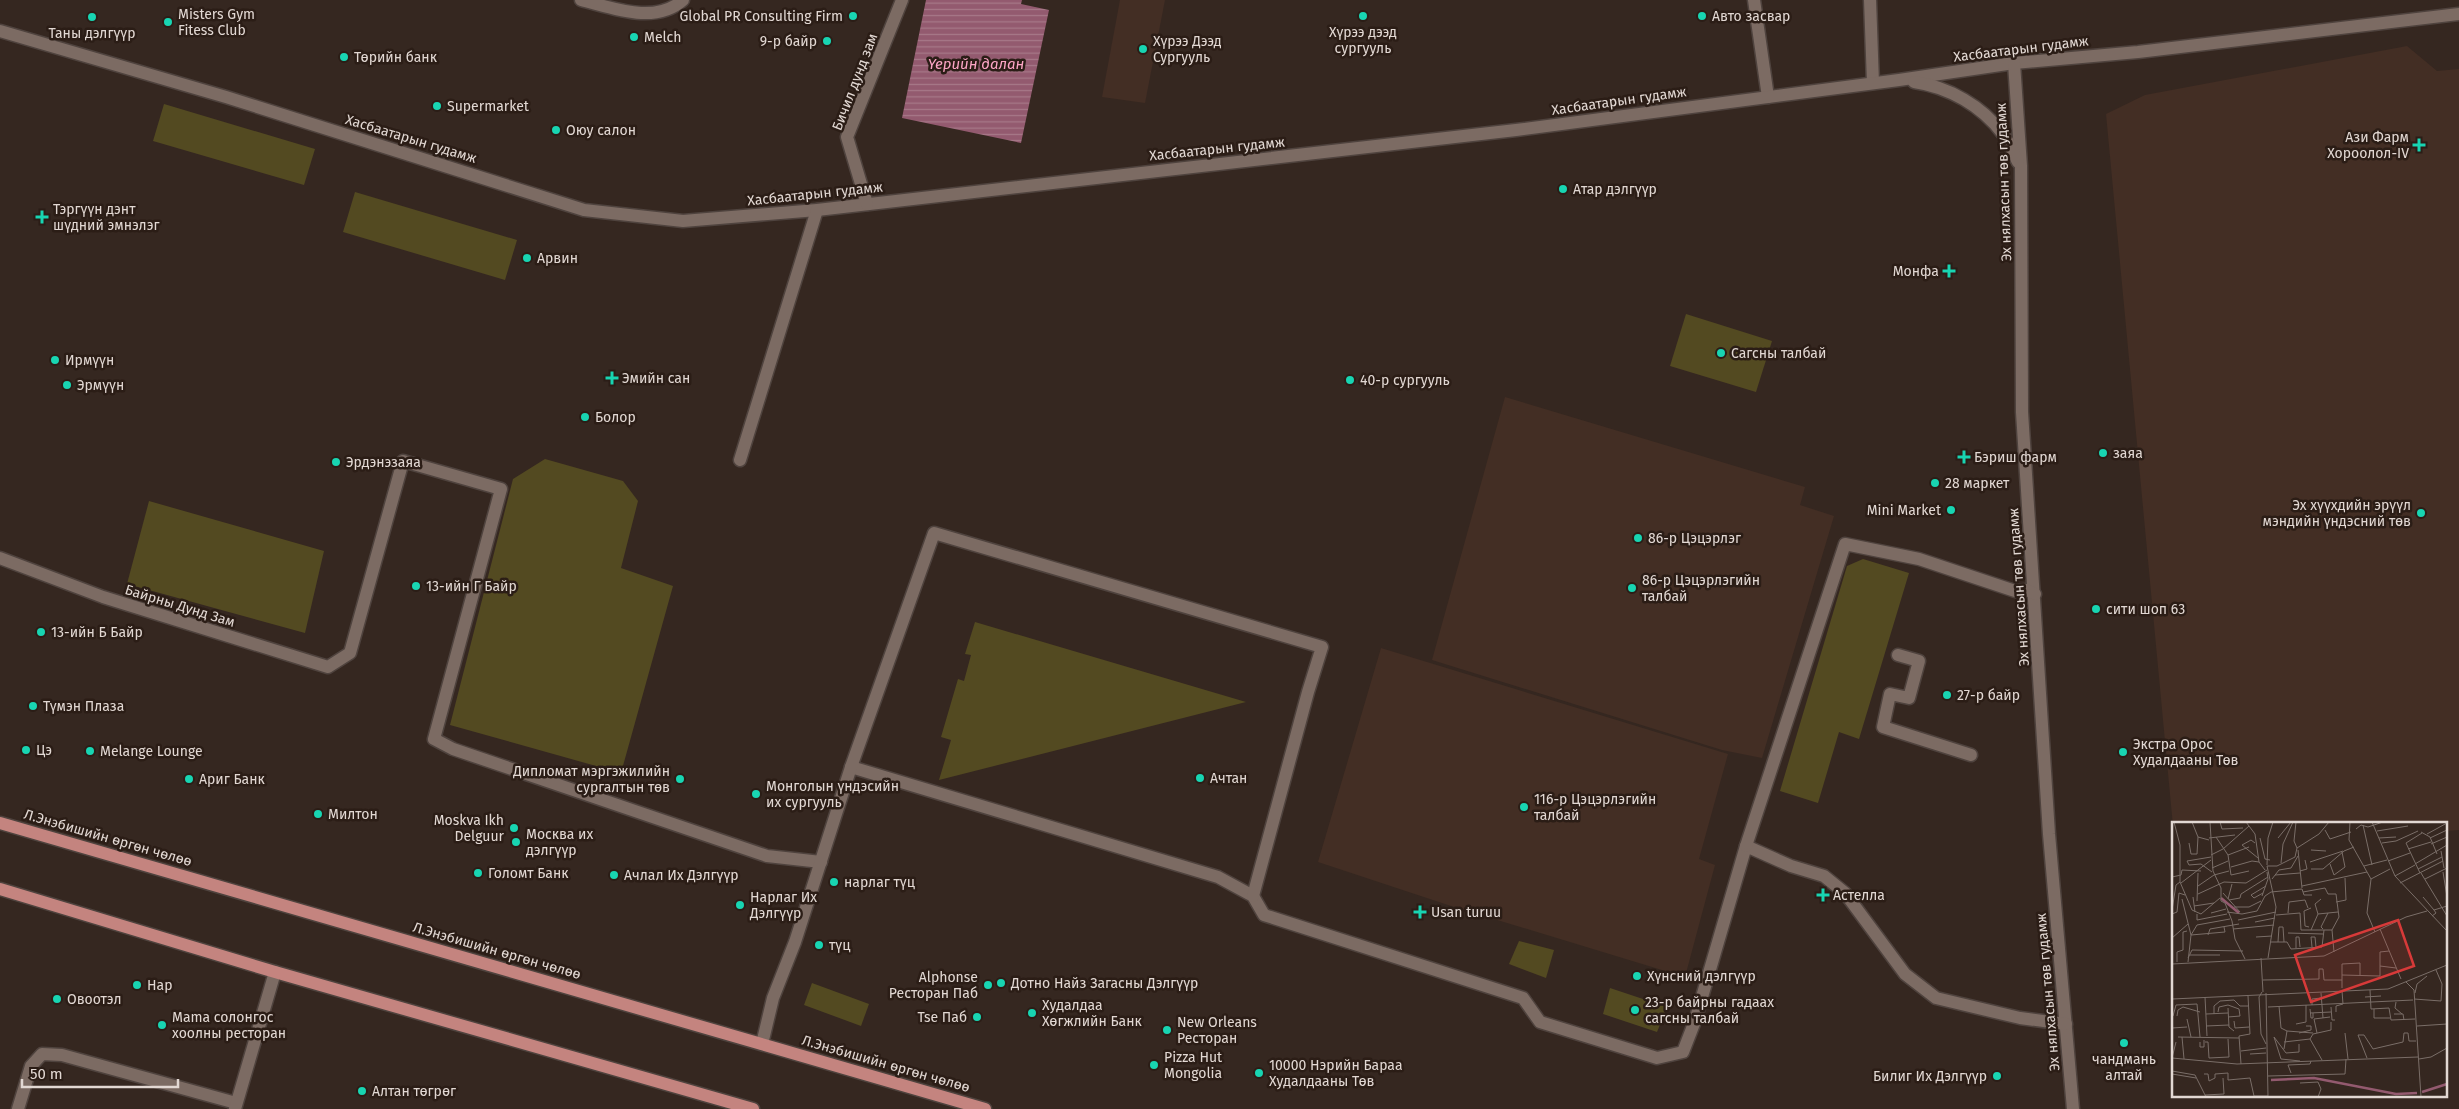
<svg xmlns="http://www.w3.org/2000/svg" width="2459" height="1109" viewBox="0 0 2459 1109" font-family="'Fira Sans',sans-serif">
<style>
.built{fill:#432e24}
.green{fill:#534a21}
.water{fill:url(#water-rules)}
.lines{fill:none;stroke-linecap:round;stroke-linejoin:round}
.minor-casing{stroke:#4f433e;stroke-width:15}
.major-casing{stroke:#4f433e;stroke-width:15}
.minor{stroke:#7c6b63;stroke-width:12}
.major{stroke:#c4847f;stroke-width:12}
.poi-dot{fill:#18d5b2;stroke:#2b1d16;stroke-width:2}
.labels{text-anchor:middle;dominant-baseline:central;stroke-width:5;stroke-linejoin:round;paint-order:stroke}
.poi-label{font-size:14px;fill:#e2d8d3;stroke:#2b1d16;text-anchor:start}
.street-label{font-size:14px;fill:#e2d8d3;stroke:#2b1d16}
.water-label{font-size:15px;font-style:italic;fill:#fca5c5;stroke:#2b1d16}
.inset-river{fill:none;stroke:#935a6f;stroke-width:2.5}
.inset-road{fill:none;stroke:#7a6e68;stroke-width:1}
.view{fill:#d73a39;fill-opacity:0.15;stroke:#d73a39;stroke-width:2.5}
.inset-edge{fill:none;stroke:#e2d8d3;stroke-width:2.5}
</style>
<defs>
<pattern id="water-rules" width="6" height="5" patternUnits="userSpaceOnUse" patternTransform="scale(1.25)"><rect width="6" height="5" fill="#935a6f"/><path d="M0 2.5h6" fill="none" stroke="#a77989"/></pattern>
</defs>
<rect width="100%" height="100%" fill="#352720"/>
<!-- built -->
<g class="built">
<path d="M1120 0H1165L1145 103 1102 97Z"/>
<path d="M2407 46 2437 71 2459 69V830L2445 831V823H2173V826L2106 114 2145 95Z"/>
<path d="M1505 397 1805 487 1800 505 1834 516 1762 758 1722 750 1432 660Z"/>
<path d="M1381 648 1728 754 1699 859 1715 865 1685 977 1448 905 1318 862Z"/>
</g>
<!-- green -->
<g class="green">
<path d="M164 104 315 149 304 185 153 141Z"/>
<path d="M355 192 517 240 505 280 343 232Z"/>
<path d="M1686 314 1772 341 1756 392 1670 366Z"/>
<path d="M545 459 623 481 638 501 621 568 673 586 621 773 450 725 513 479Z"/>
<path d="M149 501 324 551 305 633 127 584Z"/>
<path d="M1863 559 1909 573 1859 739 1839 732 1818 803 1780 791 1847 566Z"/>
<path d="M975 622 1246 702 939 780 951 740 941 737 958 679 964 681 971 655 965 654Z"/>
<path d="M1519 941 1554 950 1546 978 1509 964Z"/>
<path d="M812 983 869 1004 861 1026 804 1005Z"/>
<path d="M1610 988 1667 1007 1657 1032 1603 1014Z"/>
</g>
<!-- water -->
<path class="water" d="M926 0H1022L1021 4 1049 10 1021 143 902 118Z"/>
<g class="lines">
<defs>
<g id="minor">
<path d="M581 0C613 8 655 25 683 0"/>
<path d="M1754 0 1768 97"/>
<path d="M1870 0 1873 83"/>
<path d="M0 31 226 97 584 210 683 221 817 210 1516 130 1899 80 2014 63 2138 52 2459 14"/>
<path d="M2014 63 2021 166 2022 412 2049 834 2073 1109"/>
<path d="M1914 82C1949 87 1982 106 2003 134 2009 142 2013 153 2018 162"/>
<path d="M867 204 847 137 902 0"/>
<path d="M740 460 817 210"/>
<path d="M0 558 103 597 328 667 350 653 403 461 501 489 434 739 453 749 767 856 821 862"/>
<path d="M1898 655 1919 661 1909 698 1890 694 1883 727 1971 755"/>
<path d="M851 767 1218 877 1253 896 1264 915 1523 998 1540 1022 1657 1058 1683 1052 1695 1021 1746 846 1791 866 1824 876 1845 893 1905 974 1936 998 2020 1018 2066 1024"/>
<path d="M1746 846 1845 544 1919 559 2015 591 2027 590 2035 594"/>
<path d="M762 1044 773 998 795 942 851 767 934 533 1322 647 1308 692 1253 896"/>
<path d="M18 1109 31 1066 42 1054 62 1055 236 1103"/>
<path d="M235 1109 275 972"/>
</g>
<g id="major">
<path d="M0 823 985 1109"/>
<path d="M0 889 275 972 753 1109"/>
</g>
</defs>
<!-- minor casing -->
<use href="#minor" class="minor-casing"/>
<!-- major casing -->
<use href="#major" class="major-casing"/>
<!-- minor -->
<use href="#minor" class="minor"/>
<!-- major -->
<use href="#major" class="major"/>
</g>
<!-- markers -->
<g class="poi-dot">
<circle cx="853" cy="16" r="5"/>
<circle cx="1363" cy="16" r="5"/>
<circle cx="1702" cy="16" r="5"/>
<circle cx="92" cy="17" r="5"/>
<circle cx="168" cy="22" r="5"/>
<circle cx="634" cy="37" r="5"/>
<circle cx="827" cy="41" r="5"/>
<circle cx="1143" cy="49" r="5"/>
<circle cx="344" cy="57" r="5"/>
<circle cx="437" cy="106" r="5"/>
<circle cx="556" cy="130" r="5"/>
<path d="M2416.5 137.5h5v5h5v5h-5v5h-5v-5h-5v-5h5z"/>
<circle cx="1563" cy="189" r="5"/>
<path d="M39.5 209.5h5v5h5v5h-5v5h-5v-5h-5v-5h5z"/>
<circle cx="527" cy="258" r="5"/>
<path d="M1946.5 263.5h5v5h5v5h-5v5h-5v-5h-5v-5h5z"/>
<circle cx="1721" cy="353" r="5"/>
<circle cx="55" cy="360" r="5"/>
<path d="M609.5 370.5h5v5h5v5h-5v5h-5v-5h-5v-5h5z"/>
<circle cx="1350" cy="380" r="5"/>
<circle cx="67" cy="385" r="5"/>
<circle cx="585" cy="417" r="5"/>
<circle cx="2103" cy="453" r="5"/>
<path d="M1961.5 449.5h5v5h5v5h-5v5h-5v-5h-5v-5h5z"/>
<circle cx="336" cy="462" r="5"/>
<circle cx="1935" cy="483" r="5"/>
<circle cx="1951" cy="510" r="5"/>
<circle cx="2421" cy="513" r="5"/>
<circle cx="1638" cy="538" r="5"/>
<circle cx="416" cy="586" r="5"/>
<circle cx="1632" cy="588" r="5"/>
<circle cx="2096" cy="609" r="5"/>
<circle cx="41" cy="632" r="5"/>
<circle cx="1947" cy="695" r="5"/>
<circle cx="33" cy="706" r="5"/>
<circle cx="26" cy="750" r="5"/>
<circle cx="90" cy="751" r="5"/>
<circle cx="2123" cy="752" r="5"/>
<circle cx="1200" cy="778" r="5"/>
<circle cx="189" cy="779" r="5"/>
<circle cx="680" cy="779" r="5"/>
<circle cx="756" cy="794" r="5"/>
<circle cx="1524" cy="807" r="5"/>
<circle cx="318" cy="814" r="5"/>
<circle cx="514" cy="828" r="5"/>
<circle cx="516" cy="842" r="5"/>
<circle cx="478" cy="873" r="5"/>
<circle cx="614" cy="875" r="5"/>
<circle cx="834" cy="882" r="5"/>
<path d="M1820.5 887.5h5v5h5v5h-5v5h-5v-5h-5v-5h5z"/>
<circle cx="740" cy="905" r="5"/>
<path d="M1417.5 904.5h5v5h5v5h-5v5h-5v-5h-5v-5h5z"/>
<circle cx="819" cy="945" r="5"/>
<circle cx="1637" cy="976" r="5"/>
<circle cx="1001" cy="983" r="5"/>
<circle cx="137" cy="985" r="5"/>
<circle cx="988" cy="985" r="5"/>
<circle cx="57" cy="999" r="5"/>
<circle cx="1635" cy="1010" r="5"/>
<circle cx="1032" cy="1013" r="5"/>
<circle cx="977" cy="1017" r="5"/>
<circle cx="162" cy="1025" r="5"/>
<circle cx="1167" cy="1030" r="5"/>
<circle cx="2124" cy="1043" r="5"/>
<circle cx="1154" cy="1065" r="5"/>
<circle cx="1259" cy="1073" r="5"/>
<circle cx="1997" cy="1076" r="5"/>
<circle cx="362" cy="1091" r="5"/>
</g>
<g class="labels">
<!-- poi labels -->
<g class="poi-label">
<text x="178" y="14">Misters Gym<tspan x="178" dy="16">Fitess Club</tspan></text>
<text x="843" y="16" text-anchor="end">Global PR Consulting Firm</text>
<text x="1712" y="16">Авто засвар</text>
<text x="1363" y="32" text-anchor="middle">Хүрээ дээд<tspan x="1363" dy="16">сургууль</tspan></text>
<text x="92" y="33" text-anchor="middle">Таны дэлгүүр</text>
<text x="644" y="37">Melch</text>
<text x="817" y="41" text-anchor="end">9-р байр</text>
<text x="1153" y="41">Хүрээ Дээд<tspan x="1153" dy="16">Сургууль</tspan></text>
<text x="354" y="57">Төрийн банк</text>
<text x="447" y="106">Supermarket</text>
<text x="566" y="130">Оюу салон</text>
<text x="2409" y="137" text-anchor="end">Ази Фарм<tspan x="2409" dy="16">Хороолол-IV</tspan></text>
<text x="1573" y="189">Атар дэлгүүр</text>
<text x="53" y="209">Тэргүүн дэнт<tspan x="53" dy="16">шүдний эмнэлэг</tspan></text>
<text x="537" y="258">Арвин</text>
<text x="1939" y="271" text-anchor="end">Монфа</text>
<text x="1731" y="353">Сагсны талбай</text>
<text x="65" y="360">Ирмүүн</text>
<text x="622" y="378">Эмийн сан</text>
<text x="1360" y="380">40-р сургууль</text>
<text x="77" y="385">Эрмүүн</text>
<text x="595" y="417">Болор</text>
<text x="2113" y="453">заяа</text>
<text x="1974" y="457">Бэриш фарм</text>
<text x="346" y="462">Эрдэнэзаяа</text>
<text x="1945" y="483">28 маркет</text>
<text x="2411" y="505" text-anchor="end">Эх хүүхдийн эрүүл<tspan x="2411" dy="16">мэндийн үндэсний төв</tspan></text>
<text x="1941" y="510" text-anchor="end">Mini Market</text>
<text x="1648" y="538">86-р Цэцэрлэг</text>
<text x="1642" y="580">86-р Цэцэрлэгийн<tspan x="1642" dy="16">талбай</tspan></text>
<text x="426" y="586">13-ийн Г Байр</text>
<text x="2106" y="609">сити шоп 63</text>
<text x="51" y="632">13-ийн Б Байр</text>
<text x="1957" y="695">27-р байр</text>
<text x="43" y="706">Түмэн Плаза</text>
<text x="2133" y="744">Экстра Орос<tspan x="2133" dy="16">Худалдааны Төв</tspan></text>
<text x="36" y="750">Цэ</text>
<text x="100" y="751">Melange Lounge</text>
<text x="670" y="771" text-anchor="end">Дипломат мэргэжилийн<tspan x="670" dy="16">сургалтын төв</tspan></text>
<text x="1210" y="778">Ачтан</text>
<text x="199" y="779">Ариг Банк</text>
<text x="766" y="786">Монголын үндэсийн<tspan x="766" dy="16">их сургууль</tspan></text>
<text x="1534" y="799">116-р Цэцэрлэгийн<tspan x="1534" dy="16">талбай</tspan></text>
<text x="328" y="814">Милтон</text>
<text x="504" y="820" text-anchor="end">Moskva Ikh<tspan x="504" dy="16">Delguur</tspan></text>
<text x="526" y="834">Москва их<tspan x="526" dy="16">дэлгүүр</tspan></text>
<text x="488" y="873">Голомт Банк</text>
<text x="624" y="875">Ачлал Их Дэлгүүр</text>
<text x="844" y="882">нарлаг түц</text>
<text x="1833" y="895">Астелла</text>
<text x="750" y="897">Нарлаг Их<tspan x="750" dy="16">Дэлгүүр</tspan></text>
<text x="1431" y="912">Usan turuu</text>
<text x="829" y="945">түц</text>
<text x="1647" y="976">Хүнсний дэлгүүр</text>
<text x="978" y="977" text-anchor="end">Alphonse<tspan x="978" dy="16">Ресторан Паб</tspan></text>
<text x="1011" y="983">Дотно Найз Загасны Дэлгүүр</text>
<text x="147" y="985">Нар</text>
<text x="67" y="999">Овоотэл</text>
<text x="1645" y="1002">23-р байрны гадаах<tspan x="1645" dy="16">сагсны талбай</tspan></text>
<text x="1042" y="1005">Худалдаа<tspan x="1042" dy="16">Хөгжлийн Банк</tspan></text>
<text x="172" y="1017">Mama солонгос<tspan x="172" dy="16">хоолны ресторан</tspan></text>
<text x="967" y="1017" text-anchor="end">Tse Паб</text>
<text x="1177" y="1022">New Orleans<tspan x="1177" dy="16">Ресторан</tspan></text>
<text x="1164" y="1057">Pizza Hut<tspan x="1164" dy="16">Mongolia</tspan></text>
<text x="2124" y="1059" text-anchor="middle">чандмань<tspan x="2124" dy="16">алтай</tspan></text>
<text x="1269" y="1065">10000 Нэрийн Бараа<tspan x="1269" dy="16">Худалдааны Төв</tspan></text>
<text x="1987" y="1076" text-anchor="end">Билиг Их Дэлгүүр</text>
<text x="372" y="1091">Алтан төгрөг</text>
</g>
<!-- street labels -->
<g class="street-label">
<text transform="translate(2021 49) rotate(-7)">Хасбаатарын гудамж</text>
<text transform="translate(855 82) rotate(-69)">Бичил дунд зам</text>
<text transform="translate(1619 101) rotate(-8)">Хасбаатарын гудамж</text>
<text transform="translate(411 139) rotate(17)">Хасбаатарын гудамж</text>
<text transform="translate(1217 149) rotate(-6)">Хасбаатарын гудамж</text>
<text transform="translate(2004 182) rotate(-92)">Эх нялхасын төв гудамж</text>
<text transform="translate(815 194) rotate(-6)">Хасбаатарын гудамж</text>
<text transform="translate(2019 587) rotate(-94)">Эх нялхасын төв гудамж</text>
<text transform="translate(180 606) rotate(17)">Байрны Дунд Зам</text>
<text transform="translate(108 838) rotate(16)">Л.Энэбишийн өргөн чөлөө</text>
<text transform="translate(497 951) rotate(16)">Л.Энэбишийн өргөн чөлөө</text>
<text transform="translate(2048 992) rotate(-95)">Эх нялхасын төв гудамж</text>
<text transform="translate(886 1064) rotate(16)">Л.Энэбишийн өргөн чөлөө</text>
</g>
<!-- water labels -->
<g class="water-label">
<text x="976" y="64">Үерийн далан</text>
</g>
</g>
<!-- overview -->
<g transform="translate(2172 822)">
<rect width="275" height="275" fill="#352720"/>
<path class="inset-river" d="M49 76 67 91M99 258 142 256 224 272 245 271M250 270 275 262"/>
<path class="inset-road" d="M2 0 8 23V60L20 88 29 92 48 76M20 0 26 15 37 18M38 0 41 49 49 66V79L53 81 60 99 63 117 73 137M48 0 50 7 71 6M74 0 83 12 87 40 93 48M124 0 122 19 125 26M200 0 223 54 275 109M191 3 200 43M184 7 189 3 196 5 211 0M153 8 158 17 179 10M205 9 236 4M249 10 258 15 265 32M255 12 275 1M44 15 56 33 59 53 77 49M37 16 63 13M88 16 93 37 98 38M106 16 119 0M207 16 224 15M258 16 275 8M17 21 19 32H25L26 15M83 21 79 18 70 23 86 36M210 21 224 19 246 9M259 22 275 15M236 27 259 20M126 28 130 66M139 28 154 29M269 29 272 46M39 33 51 27 77 4M56 33 77 25M39 35 15 39 17 43 29 42 40 50M216 39 238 31M138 40 171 29M109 41 111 22 121 0M158 42 162 53 173 45 170 30M243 42 275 23M95 43 96 16 101 0M192 44 215 38M59 45 80 39 87 40M40 46 56 39M139 47H151L172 29 182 25M246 47 270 35M128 49 135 47 133 38M195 50 199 57 195 91 203 110M271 50 275 75M248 51 234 21 250 11M249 51 275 94M103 53 128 51M223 54 243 43M0 55 9 53 10 48 29 49M100 57 107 48 119 46 126 34M199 57 218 47M253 57 275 46M9 61 39 38M228 61 271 39M26 64 42 53 57 49M130 64 195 50 177 18 178 0M131 70 153 66 156 72H164L167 95 160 108M51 71 68 90M91 71 82 76 79 73 94 64M26 72 52 60 74 61 95 48M90 74 96 57 95 50M21 75 23 90M251 75 262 88M10 77 19 113 53 110 52 105M56 77 60 62M57 78 68 76 69 72 96 55M25 79 26 51M164 80 174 78 173 56M22 84 42 81M62 85H77L89 79M0 88 4 63 8 60M55 90 70 92 85 89 93 74 99 70 130 67 132 73H140M39 91 54 87M116 91 117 80 133 78 136 86M128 91 129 108H160M0 92 5 90 7 71 13 73M25 92V98L55 92M146 92 166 90M104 93 128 91M260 94 264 91 262 88 275 84M66 98 104 90M83 100 103 96M137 105 133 104 132 89 139 86M61 107 102 103M151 107 149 105 156 91M208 107 229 157M139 108 146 92 143 82 149 77M160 108 162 130M116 111 151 112M36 113 38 107 67 102M84 115 100 114M0 116 16 102M99 120H115L119 127 150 125 152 108M106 120 107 105H111L112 120M140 125 139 115H143L144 125M124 126V115H127L128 125M18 133H48M16 136 20 128 71 129M89 136 91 170M96 136 104 85 95 44H105L123 35 125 26 147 12 157 0M5 140V130L11 128V110L15 109M16 140 19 113 25 103 58 97M0 142 152 134 234 95 255 89M208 144V130L217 129M170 153 208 154V144L224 146M91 158 147 157V147H151L152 158H170M234 160 242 168 249 275M170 166V142L188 141V153M198 168 199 187 217 186 219 198 243 197M90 170 87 175 89 212 94 222M94 171 96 275M149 171 151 196M243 171 245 162 255 154M33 175 35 214M193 175 209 174M0 177 216 167 275 143M242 177 269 179 270 162 264 148M224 180 223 186 230 192M140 183V177L149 176M107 184 109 206 115 209 112 227M96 185 241 178M159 185 160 198H163M56 186 57 205 62 209M138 187 139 196H141V191M202 187V196H218M46 190 47 185 56 183 67 187 68 194 56 195M164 190V184L171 182 170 169M138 191 159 190M34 192 56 191M42 192V184L48 179 62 178 68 184H76M222 192H231L232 198M1 194 4 183 25 182 28 215M5 194 6 188 11 185 28 190M15 197 19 215M62 199 63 206 77 205M124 202 134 200V183M34 204 57 203M245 204 275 202M0 206 15 205M115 209 141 211M127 211 139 208V204H134M145 211 142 197 158 195M173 211 176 237M6 215 67 216M10 215 12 237M102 215 109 237 128 239M102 215 114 231 127 230V222M138 217 150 238M28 220V225H32V218M33 220H36L37 236M112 220 138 217 141 212 159 208V200M69 229 94 226M78 232 94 231M0 236 4 220M0 236 65 242 246 235M37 236 57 235 56 217M195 236 186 213H192L201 227 231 220 232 211H236L237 219H244M247 237 259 235 275 226M69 242 67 214 78 212 76 174M0 249 23 253 34 275M119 251 116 243 138 242 139 239M0 252 24 256M32 252H36L37 259 43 256V252L56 251V258L78 256 82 274H96M96 254 173 252 174 237M128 261 146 260 149 267 146 275M33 273 52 272 51 256"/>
<path class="view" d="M226 98 242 144 139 180 123 133Z"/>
<rect width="275" height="275" class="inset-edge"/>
</g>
<!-- scale -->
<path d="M22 1079v8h156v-8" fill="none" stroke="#e2d8d3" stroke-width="2.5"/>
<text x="30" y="1079" font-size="15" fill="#e2d8d3" stroke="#2b1d16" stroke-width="4" paint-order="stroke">50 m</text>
</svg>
